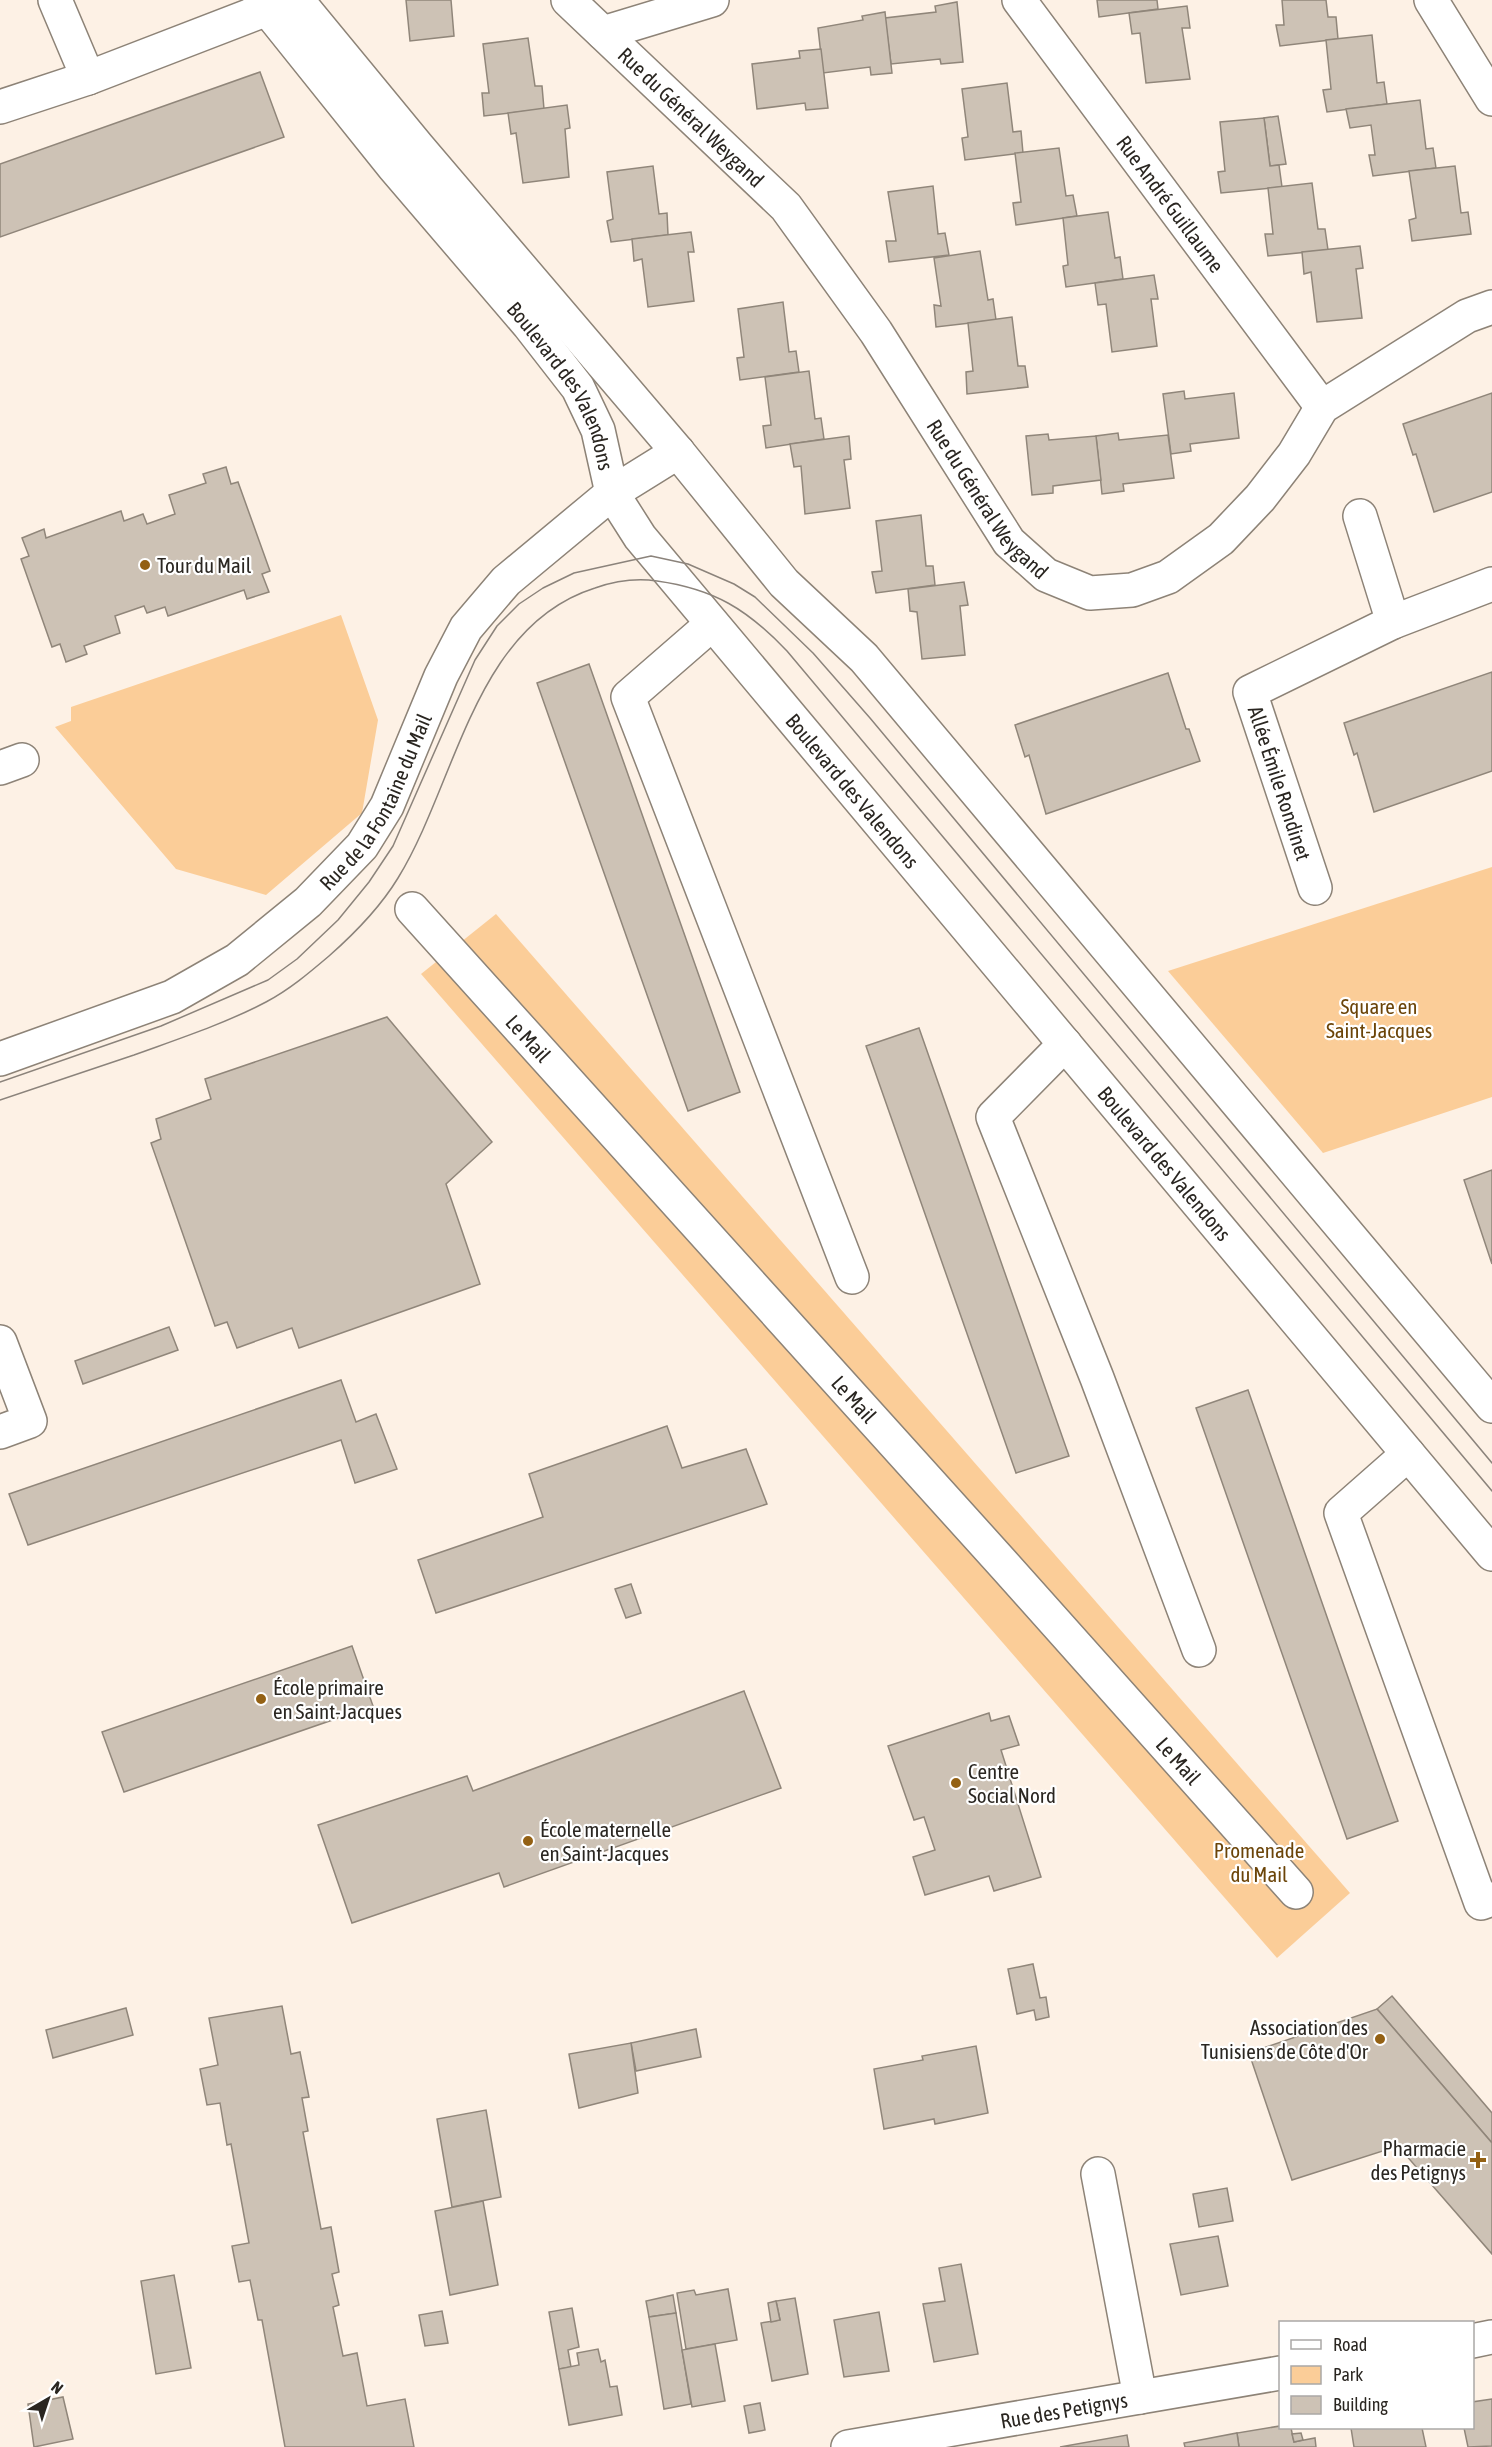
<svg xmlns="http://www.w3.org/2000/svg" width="1492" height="2447" viewBox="0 0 1492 2447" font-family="'Asap Condensed',sans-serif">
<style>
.green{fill:#fbcd98}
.building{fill:#cdc2b5;stroke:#90867a;stroke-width:1.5}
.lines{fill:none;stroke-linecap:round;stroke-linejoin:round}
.minor-casing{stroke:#8d8377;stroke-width:36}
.minor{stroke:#fff;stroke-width:33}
.tram{stroke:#8b837b;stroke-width:1.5}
.poi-dot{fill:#946114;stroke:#fff;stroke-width:2}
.labels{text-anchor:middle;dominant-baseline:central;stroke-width:4.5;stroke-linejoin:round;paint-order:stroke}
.street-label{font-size:21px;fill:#2a2621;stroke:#fff}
.poi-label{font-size:21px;fill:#2a2621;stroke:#fff;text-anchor:start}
.park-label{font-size:21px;fill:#6b4408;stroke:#fff}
</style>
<rect width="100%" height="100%" fill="#fdf1e5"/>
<!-- green -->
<g class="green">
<path d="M341 615 378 720 362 813 266 895 176 869 55 727 71 721V707Z"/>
<path d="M1492 867V1097L1323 1153 1168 971Z"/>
<path d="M496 914 1350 1893 1277 1958 421 974Z"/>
</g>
<!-- building -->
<g class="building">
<path d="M406 0H451L454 36 410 41Z"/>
<path d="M1097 0H1157L1158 9 1099 17Z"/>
<path d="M1282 0H1326L1328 17H1336L1338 39 1280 46 1276 25H1284Z"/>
<path d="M957 2 963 62 941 64 940 59 891 64 885 18 936 12 935 6Z"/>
<path d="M1187 6 1190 28H1182L1190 79 1146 83 1140 33 1132 34 1129 13Z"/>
<path d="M885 12 892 73 871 75 870 67 823 73 818 28 863 20 862 16Z"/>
<path d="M1372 35 1377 83 1384 82 1387 104 1327 112 1323 90 1331 89 1326 40Z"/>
<path d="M528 38 535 86H542L544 109 484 116 482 93H489L483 44Z"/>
<path d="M821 49 828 108 806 110 805 103 757 109 752 64 800 58 799 51Z"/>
<path d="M260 72 284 137 0 237V164Z"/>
<path d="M1007 83 1013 132 1021 131 1023 153 965 160 962 138 968 137 962 89Z"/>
<path d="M1420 100 1426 149 1433 148 1436 168 1373 176 1369 155H1375L1371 125 1350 128 1346 109Z"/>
<path d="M567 105 570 128 565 129 569 177 523 183 516 133 511 134 508 113Z"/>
<path d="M1278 116 1286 164 1270 166 1264 118Z"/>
<path d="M1264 118 1270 166 1279 165 1282 187 1221 193 1218 172 1225 171 1220 122Z"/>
<path d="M1059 148 1066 196 1073 195 1077 216 1016 225 1013 203 1021 202 1015 153Z"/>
<path d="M653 166 659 214 667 213 668 235 611 242 607 221 613 219 607 172Z"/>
<path d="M1455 166 1461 213 1468 212 1471 234 1412 241 1409 220 1416 218 1409 171Z"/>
<path d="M1312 183 1318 229H1325L1328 250 1268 256 1265 234H1273L1268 188Z"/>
<path d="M933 186 938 234 945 233 949 255 889 262 886 241H896L888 192Z"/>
<path d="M1108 212 1115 258 1120 257 1123 279 1066 287 1063 266 1068 265 1063 218Z"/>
<path d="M691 232 694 252H688L694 301 648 307 642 259 634 261 632 239Z"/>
<path d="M1360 246 1363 268 1356 269 1362 318 1317 322 1311 272 1304 274 1302 252Z"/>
<path d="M980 251 988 300 993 299 996 320 936 327 934 305 941 306 934 258Z"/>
<path d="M1154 275 1158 299H1151L1157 346 1112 352 1106 304 1098 305 1095 283Z"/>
<path d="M783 302 789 352 796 351 799 372 740 380 737 358 744 357 738 309Z"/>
<path d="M1012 317 1018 366H1025L1028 387 967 394 966 372 973 371 968 323Z"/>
<path d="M809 371 815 419 821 418 824 439 766 448 763 426 771 425 765 377Z"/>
<path d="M1184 391 1185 399 1234 393 1239 438 1190 444 1191 451 1171 454 1163 394Z"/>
<path d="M1492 393V492L1434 512 1416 454 1413 455 1403 424Z"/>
<path d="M1118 433 1119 440 1168 435 1174 478 1123 484 1124 491 1102 494 1096 436Z"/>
<path d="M1048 434 1049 440 1096 436 1101 480 1053 486V493L1032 495 1026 436Z"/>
<path d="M849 436 851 459 844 460 850 508 805 514 801 466 794 467 790 444Z"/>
<path d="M226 467 231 484 238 482 270 571 262 574 269 592 247 599 244 590 168 616 165 607 147 613 144 606 115 616 120 633 84 646 87 654 66 662 60 644 52 647 21 559 29 556 22 538 44 529 46 538 121 511 124 521 143 514 147 524 175 514 169 495 206 483 203 474Z"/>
<path d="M921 515 926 566H933L935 585 876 593 872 572 882 571 876 521Z"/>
<path d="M964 582 968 605 960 606 965 655 922 659 917 612 910 611 908 589Z"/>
<path d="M589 664 740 1092 688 1111 537 683Z"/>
<path d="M1492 672V771L1374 812 1357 753 1354 755 1344 723Z"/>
<path d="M1168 673 1186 729H1189L1200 761 1046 814 1029 755 1025 757 1015 725Z"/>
<path d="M387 1017 492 1142 446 1184 480 1284 299 1348 292 1328 237 1348 227 1322 215 1326 151 1143 161 1139 156 1119 211 1099 205 1079Z"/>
<path d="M919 1028 1069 1456 1016 1473 866 1046Z"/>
<path d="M1492 1170V1264L1464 1180Z"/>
<path d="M169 1327 178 1350 83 1384 75 1361Z"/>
<path d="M341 1380 356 1422 376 1414 397 1469 355 1483 341 1440 28 1545 9 1494Z"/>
<path d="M1248 1390 1398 1821 1347 1839 1196 1408Z"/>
<path d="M667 1426 682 1468 746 1449 767 1504 436 1613 418 1560 543 1517 529 1474Z"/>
<path d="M631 1584 641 1613 626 1618 615 1589Z"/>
<path d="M352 1646 373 1706 124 1792 102 1732Z"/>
<path d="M744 1691 781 1788 504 1887 499 1873 352 1923 318 1825 467 1776 473 1791Z"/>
<path d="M989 1713 991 1721 1009 1716 1019 1745 1001 1750 1041 1877 994 1891 989 1876 925 1895 913 1857 935 1850 924 1817 914 1820 888 1746Z"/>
<path d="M1033 1964 1040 1998 1046 1997 1049 2017 1036 2020 1034 2010 1017 2014 1008 1969Z"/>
<path d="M1392 1996 1492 2113V2143L1377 2009Z"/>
<path d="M282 2006 291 2054 300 2052 309 2097 302 2098 308 2131 303 2132 321 2229 331 2227 339 2272 332 2274 339 2305 333 2307 343 2356 357 2353 367 2406 405 2399 414 2447H285L262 2320H258L250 2280 239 2282 232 2246 249 2243 231 2144 227 2145 220 2103 207 2105 200 2069 218 2065 209 2018Z"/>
<path d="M126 2008 133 2035 53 2058 46 2030Z"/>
<path d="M1377 2009 1492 2143V2254L1398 2146 1292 2180 1249 2053Z"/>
<path d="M696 2029 701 2057 636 2071 631 2043Z"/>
<path d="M631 2043 638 2093 579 2108 569 2054Z"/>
<path d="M976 2046 988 2113 935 2124 934 2119 884 2129 874 2069 923 2060 922 2056Z"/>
<path d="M486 2110 501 2197 452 2207 437 2119Z"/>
<path d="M1227 2188 1233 2221 1199 2227 1193 2194Z"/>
<path d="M483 2201 498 2285 450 2295 435 2211Z"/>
<path d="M1218 2236 1228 2286 1181 2295 1170 2244Z"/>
<path d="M961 2264 978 2354 934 2362 923 2304 945 2301 939 2268Z"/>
<path d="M174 2275 191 2368 156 2374 141 2281Z"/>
<path d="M728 2289 737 2340 686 2349 677 2293 694 2290 696 2295Z"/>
<path d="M673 2295 676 2313 649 2317 646 2301Z"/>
<path d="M795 2298 808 2374 772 2381 761 2323 780 2320 776 2301Z"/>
<path d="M776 2301 780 2320 771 2322 768 2303Z"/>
<path d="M572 2308 579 2347 568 2350 571 2367 559 2369 549 2312Z"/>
<path d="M442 2311 448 2343 425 2346 419 2315Z"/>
<path d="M879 2312 889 2371 844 2377 834 2320Z"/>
<path d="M676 2313 691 2404 664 2409 649 2317Z"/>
<path d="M715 2344 725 2401 692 2407 682 2350Z"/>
<path d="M598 2349 601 2362 605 2360 610 2387 617 2386 622 2415 569 2425 559 2369 579 2365 577 2353Z"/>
<path d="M63 2397 73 2439 34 2447 28 2404Z"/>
<path d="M1492 2399V2446L1468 2447 1464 2428H1472V2402Z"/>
<path d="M760 2403 765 2430 749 2433 744 2406Z"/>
<path d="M1280 2426V2428H1291L1294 2442 1315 2438 1316 2447H1239L1237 2433Z"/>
<path d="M1351 2428H1422L1426 2447H1354Z"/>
<path d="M1237 2433 1239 2447H1185L1184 2443Z"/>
<path d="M1301 2433 1303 2440 1294 2442 1292 2434Z"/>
<path d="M1127 2435 1129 2447H1060Z"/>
</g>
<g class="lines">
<defs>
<g id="minor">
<path d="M55 0 88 78"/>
<path id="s1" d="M260 0 393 166 529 325 578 388 598 430 612 493 640 537 1492 1554"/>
<path d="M297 0 418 147 678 452 784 583 864 658 1492 1406"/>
<path id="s2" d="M568 0 786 207 876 332 1009 542 1046 575 1090 593 1132 590 1168 577 1221 539 1260 498 1294 454 1322 407 1467 316 1492 307"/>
<path id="s3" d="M1019 0 1322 407"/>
<path d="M1431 0 1492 99"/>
<path d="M603 33 712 0"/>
<path d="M0 107 88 78 267 9 279 0"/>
<path d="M1360 516 1393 622"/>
<path d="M712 624 628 697 852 1277"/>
<path d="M0 768 22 760"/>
<path d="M1315 888 1250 692 1393 622 1492 584"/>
<path id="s4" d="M412 909 1005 1566 1296 1892"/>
<path d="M1065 1044 993 1117 1097 1378 1199 1650"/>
<path id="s5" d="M0 1059 172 997 237 960 308 902 362 846 387 806 441 676 466 628 506 581 612 493 678 452"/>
<path d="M0 1342 30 1421 0 1432"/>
<path d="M1408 1454 1341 1513 1481 1903 1492 1899"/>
<path d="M1098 2174 1140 2397"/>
<path d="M1472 2341 1492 2337"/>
<path id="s6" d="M848 2447 1280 2373"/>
</g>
</defs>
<!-- minor casing -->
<use href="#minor" class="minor-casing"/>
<!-- minor -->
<use href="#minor" class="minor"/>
<!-- tram -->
<g class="tram">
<path d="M0 1082 161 1026 268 980 297 959 338 920 369 882 393 846 475 660 497 626 519 604 543 588 574 573 651 556 688 564 734 584 755 597 813 653 870 718 1492 1463"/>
<path d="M0 1100C45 1085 89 1070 134 1055 178 1039 224 1024 266 1002 289 990 309 973 329 956 354 934 381 906 398 878 457 782 474 626 595 588 615 581 636 578 657 581 714 589 747 609 787 651L1492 1491"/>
</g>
</g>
<!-- markers -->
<g class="poi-dot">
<circle cx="145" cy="565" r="6"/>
<circle cx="261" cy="1699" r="6"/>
<circle cx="956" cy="1783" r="6"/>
<circle cx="528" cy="1841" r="6"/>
<circle cx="1380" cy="2039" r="6"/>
<path d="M1475 2151h6v6h6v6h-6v6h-6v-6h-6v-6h6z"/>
</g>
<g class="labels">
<!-- street labels -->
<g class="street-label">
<text stroke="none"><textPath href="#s2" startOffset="170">Rue du Général Weygand</textPath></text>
<text stroke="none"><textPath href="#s3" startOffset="254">Rue André Guillaume</textPath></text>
<text stroke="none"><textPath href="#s1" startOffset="492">Boulevard des Valendons</textPath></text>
<text stroke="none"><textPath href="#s2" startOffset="656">Rue du Général Weygand</textPath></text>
<text transform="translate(1280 783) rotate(72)">Allée Émile Rondinet</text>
<text stroke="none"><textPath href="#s1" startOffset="996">Boulevard des Valendons</textPath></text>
<text stroke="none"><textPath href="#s5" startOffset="472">Rue de la Fontaine du Mail</textPath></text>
<text stroke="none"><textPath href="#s4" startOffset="174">Le Mail</textPath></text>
<text stroke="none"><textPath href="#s1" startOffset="1482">Boulevard des Valendons</textPath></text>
<text stroke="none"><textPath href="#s4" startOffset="660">Le Mail</textPath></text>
<text stroke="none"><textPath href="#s4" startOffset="1146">Le Mail</textPath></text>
<text stroke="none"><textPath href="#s6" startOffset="219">Rue des Petignys</textPath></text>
</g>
<!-- poi labels -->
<g class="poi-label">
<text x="157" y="565">Tour du Mail</text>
<text x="273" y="1687">École primaire<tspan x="273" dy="24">en Saint-Jacques</tspan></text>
<text x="968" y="1771">Centre<tspan x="968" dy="24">Social Nord</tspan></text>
<text x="540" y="1829">École maternelle<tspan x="540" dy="24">en Saint-Jacques</tspan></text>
<text x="1368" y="2027" text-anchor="end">Association des<tspan x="1368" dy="24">Tunisiens de Côte d'Or</tspan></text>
<text x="1466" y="2148" text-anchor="end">Pharmacie<tspan x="1466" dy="24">des Petignys</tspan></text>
</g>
<!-- park labels -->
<g class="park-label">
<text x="1379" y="1006">Square en<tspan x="1379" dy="24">Saint-Jacques</tspan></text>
<text x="1259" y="1850">Promenade<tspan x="1259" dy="24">du Mail</tspan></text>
</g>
</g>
<!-- legend -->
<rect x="1279" y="2321" width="195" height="108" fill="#ffffff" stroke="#aaa8a6" stroke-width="1.5"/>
<rect x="1291" y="2340" width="30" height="9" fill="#ffffff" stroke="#aaa8a6" stroke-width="1.5"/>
<text x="1333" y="2351" font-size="18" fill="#2a2621">Road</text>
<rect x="1291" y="2366" width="30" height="18" fill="#fbcd98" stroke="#aaa8a6" stroke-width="1.5"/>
<text x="1333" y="2381" font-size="18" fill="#2a2621">Park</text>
<rect x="1291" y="2396" width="30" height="18" fill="#cdc2b5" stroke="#aaa8a6" stroke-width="1.5"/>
<text x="1333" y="2411" font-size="18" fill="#2a2621">Building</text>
<!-- north arrow -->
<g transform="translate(48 2399) rotate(39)" stroke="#ffffff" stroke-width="4.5" paint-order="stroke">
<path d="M0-4.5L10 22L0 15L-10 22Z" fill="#2a2621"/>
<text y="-9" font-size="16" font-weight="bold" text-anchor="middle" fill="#2a2621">N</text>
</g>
</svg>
